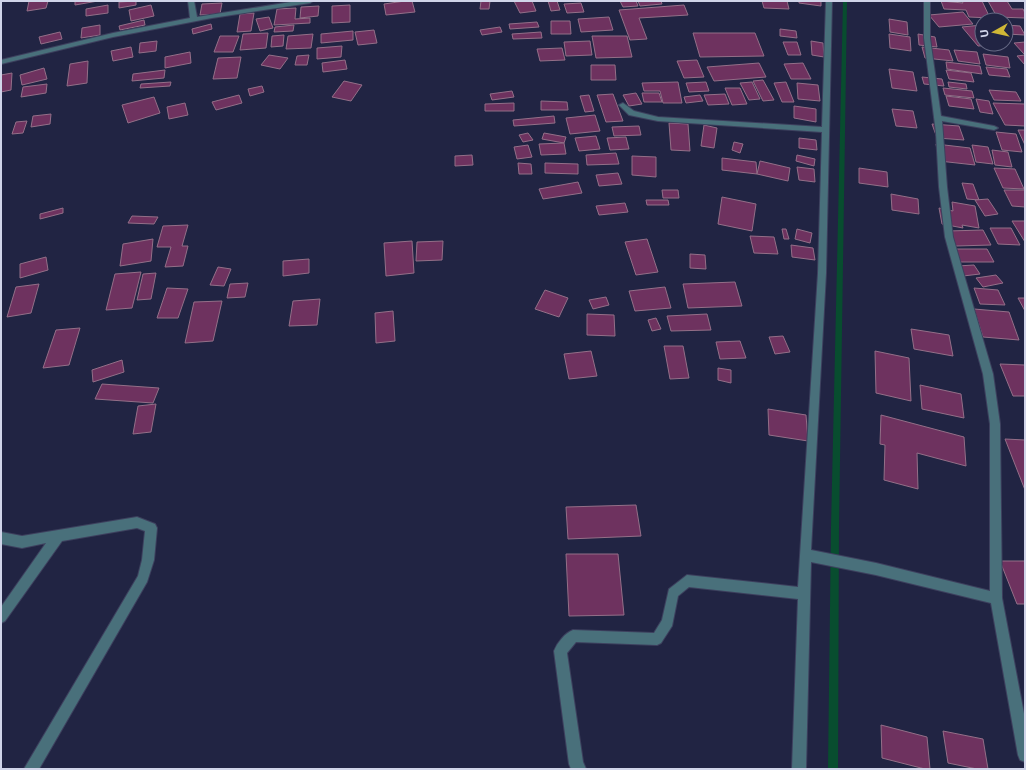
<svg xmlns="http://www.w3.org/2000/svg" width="1026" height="770" viewBox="0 0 1026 770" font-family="'Noto Sans',sans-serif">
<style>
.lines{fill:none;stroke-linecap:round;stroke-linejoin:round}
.stream{fill:#084d2f;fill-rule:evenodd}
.building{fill:#6e325f;stroke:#936f88}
.minor-casing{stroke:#3d405e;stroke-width:2}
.minor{fill:#49707b;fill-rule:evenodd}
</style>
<rect width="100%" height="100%" fill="#212443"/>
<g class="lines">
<!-- stream -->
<path class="stream" d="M843 1H847L839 527 838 769H828L831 527Z"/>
</g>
<!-- building -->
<g class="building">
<path d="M29 1H48L46 8 27 11Z"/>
<path d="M75 1H98L75 5Z"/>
<path d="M136 1V5L119 8V2Z"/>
<path d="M405 1H412L415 12 386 15 384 4Z"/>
<path d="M481 1H490L489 9H480Z"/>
<path d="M514 1H532L536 11 520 13Z"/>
<path d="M548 1H557L560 10 551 11Z"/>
<path d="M620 1H636L638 6 623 7Z"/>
<path d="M638 1H661L662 4 640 6Z"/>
<path d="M762 1H787L789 9 764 8Z"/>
<path d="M799 1H821V6L799 3Z"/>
<path d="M941 1 963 3 962 1H982L990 18 969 17 966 10 944 9Z"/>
<path d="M988 1H1007L1012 9H1023L1025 13V18L997 17Z"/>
<path d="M222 3 220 14 200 15 202 4Z"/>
<path d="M581 3 584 12 567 13 564 4Z"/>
<path d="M108 5V13L86 16V9Z"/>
<path d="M151 5 154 16 131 21 129 10Z"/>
<path d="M350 5V22L332 23V6Z"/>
<path d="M684 5 688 15 639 18 647 39 630 40 619 10Z"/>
<path d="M319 6 318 16 300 18 301 7Z"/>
<path d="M296 8 295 19 310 18V23L274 25 277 9Z"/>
<path d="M963 12 973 24 939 27 929 15Z"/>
<path d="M254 13 251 31 237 32 240 14Z"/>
<path d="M269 17 273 28 260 31 256 19Z"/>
<path d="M609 17 613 30 581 32 578 19Z"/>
<path d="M889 19 907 22 908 35 890 32Z"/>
<path d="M144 20 145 25 120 30 119 26Z"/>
<path d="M551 21H570L571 34H551Z"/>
<path d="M537 22 539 27 510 29 509 24Z"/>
<path d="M211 24 212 29 193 34 192 29Z"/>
<path d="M100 25V35L81 38 82 28Z"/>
<path d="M294 25 293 31 274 32 275 27Z"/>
<path d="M982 25V44L994 45 978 46 962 27Z"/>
<path d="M1006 25 1020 26 1025 35 1006 34Z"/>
<path d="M500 27 502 32 482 35 480 30Z"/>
<path d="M780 29 796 31 797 38 780 36Z"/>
<path d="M374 30 377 43 358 45 355 32Z"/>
<path d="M353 31V40L321 43V34Z"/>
<path d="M60 32 62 39 41 44 39 37Z"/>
<path d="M541 32 542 38 513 39 512 34Z"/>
<path d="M268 33 266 48 240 50 243 34Z"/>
<path d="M693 33H755L764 56 700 57Z"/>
<path d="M313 34 311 48 286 49 288 36Z"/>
<path d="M889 34 910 37 911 51 890 48Z"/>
<path d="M918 34 935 37 937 47 919 45Z"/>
<path d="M284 35 283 46 271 47 272 36Z"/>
<path d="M220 36H239L233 52H214Z"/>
<path d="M592 36H627L632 57 596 58Z"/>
<path d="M157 41 156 51 139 53 140 43Z"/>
<path d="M590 41 592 55 566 56 564 42Z"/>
<path d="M811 41 823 43 824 57 812 55Z"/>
<path d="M783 42H797L801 55H788Z"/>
<path d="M1025 42V54H1024L1014 43Z"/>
<path d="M342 46 341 57 317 59V48Z"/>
<path d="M131 47 133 57 113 61 111 51Z"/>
<path d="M922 47 949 50 953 61 925 58Z"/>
<path d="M562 48 565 60 540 61 537 49Z"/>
<path d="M954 50 977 52 980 64 958 61Z"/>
<path d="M190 52 191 63 165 68V57Z"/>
<path d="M983 54 1008 57 1010 68 986 65Z"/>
<path d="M269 55 288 58 280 69 261 65Z"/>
<path d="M309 55 307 65H295L297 56Z"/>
<path d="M1025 55V65L1017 56Z"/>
<path d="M241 57 237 78 213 79 218 58Z"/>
<path d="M345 60 347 69 323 72 322 63Z"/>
<path d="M697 60 704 77 684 78 677 61Z"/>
<path d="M88 61 87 83 67 86 70 64Z"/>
<path d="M946 62 980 66 982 74 947 69Z"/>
<path d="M759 63 766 77 714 81 707 67Z"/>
<path d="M803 63 811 79H791L784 64Z"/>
<path d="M591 65H615L616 80H591Z"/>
<path d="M986 67 1007 69 1010 77 989 75Z"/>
<path d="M44 68 47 79 22 85 20 75Z"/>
<path d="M889 69 913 72 917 91 892 88Z"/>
<path d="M165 70 164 78 132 81 133 74Z"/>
<path d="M946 70 971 73 974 82 949 79Z"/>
<path d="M12 73 11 90 1 92V75Z"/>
<path d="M922 77 942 79 944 86 924 84Z"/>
<path d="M763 80 774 100 763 101 753 81Z"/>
<path d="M344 81 362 85 351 101 332 97Z"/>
<path d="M171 82 170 86 140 88 141 84Z"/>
<path d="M678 82 682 103H663L660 91H644L642 83Z"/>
<path d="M706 82 709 91 689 92 686 83Z"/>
<path d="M752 82 760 99 749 100 740 83Z"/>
<path d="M786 82 794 102H782L774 83Z"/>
<path d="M948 82 966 84 967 89 949 87Z"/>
<path d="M797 83 818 85 820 101 798 99Z"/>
<path d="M47 84 46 93 21 97 23 87Z"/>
<path d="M262 86 264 92 250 96 248 89Z"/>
<path d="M725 88H740L747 104 732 105Z"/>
<path d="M943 88 972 91 974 98 945 95Z"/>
<path d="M989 90 1016 92 1021 101 994 100Z"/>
<path d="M512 91 514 97 492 100 490 94Z"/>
<path d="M636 93 642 104 629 106 623 95Z"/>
<path d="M642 93H659L662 102H644Z"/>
<path d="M613 94 623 121 606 122 597 95Z"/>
<path d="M725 94 729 104 708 105 704 95Z"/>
<path d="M239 95 242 103 216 110 212 102Z"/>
<path d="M589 95 594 111 585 112 580 96Z"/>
<path d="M700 95 703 101 686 103 684 97Z"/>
<path d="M946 96 971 99 974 109 949 106Z"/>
<path d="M154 97 160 113 128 123 122 105Z"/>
<path d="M976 99 989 101 993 114 980 112Z"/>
<path d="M541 101 567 102 568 110H541Z"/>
<path d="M185 103 188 115 169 119 167 107Z"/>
<path d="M514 103V111H485V104Z"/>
<path d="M993 103 1025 104V126L1005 125Z"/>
<path d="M794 106 816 109V122L794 118Z"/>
<path d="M892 109 913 111 917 128 896 126Z"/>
<path d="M51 114 50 124 31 127 33 116Z"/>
<path d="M595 115 600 131 570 134 566 118Z"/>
<path d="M554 116 555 123 514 126 513 120Z"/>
<path d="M27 121 23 133 12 134 16 122Z"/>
<path d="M669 123 688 124 690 151 671 150Z"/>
<path d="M932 124 959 126 964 140 937 138Z"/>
<path d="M704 125 717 128 714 148 701 146Z"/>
<path d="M639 126 641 135 614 136 612 127Z"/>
<path d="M1018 130H1025V145Z"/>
<path d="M996 132 1016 134 1022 152 1002 150Z"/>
<path d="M528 133 533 140 523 142 519 135Z"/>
<path d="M544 133 566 137 564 143 542 139Z"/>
<path d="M596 136 600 149 579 151 575 138Z"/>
<path d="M626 137 629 149 610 150 607 138Z"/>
<path d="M799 138 816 140 817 150 799 148Z"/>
<path d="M734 142 743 144 740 153 732 150Z"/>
<path d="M564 143 566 154 541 155 539 144Z"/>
<path d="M936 144 970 148 975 165 939 161Z"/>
<path d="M528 145 532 157 517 159 514 147Z"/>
<path d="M972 145 988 147 993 164 976 162Z"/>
<path d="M992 150 1008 152 1012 167 995 165Z"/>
<path d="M616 153 619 164 587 165 586 155Z"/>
<path d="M472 155 473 165 455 166V156Z"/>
<path d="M797 155 815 159 814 166 796 161Z"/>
<path d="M632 156 656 157V177L632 175Z"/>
<path d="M722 158 756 162 757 174 722 170Z"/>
<path d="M760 161 790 168 788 181 757 174Z"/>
<path d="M518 163 531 164 532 174H519Z"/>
<path d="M545 163 578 164V174L545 173Z"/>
<path d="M797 167 814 169 815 182 799 180Z"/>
<path d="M859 168 887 172 888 187 859 183Z"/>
<path d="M994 168 1015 169 1024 189 1003 188Z"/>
<path d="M618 173 622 184 599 186 596 175Z"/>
<path d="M578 182 582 193 543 199 539 189Z"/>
<path d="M962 183 973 184 979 200 967 199Z"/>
<path d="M662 190H678L679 198H663Z"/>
<path d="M1004 190H1025V207L1012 206Z"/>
<path d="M891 194 918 199 919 214 892 210Z"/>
<path d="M722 197 756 204 752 231 718 224Z"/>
<path d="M988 199 998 214 985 216 975 200Z"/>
<path d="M646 200H668L669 205H647Z"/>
<path d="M952 202 975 206 979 228 962 225 963 228 942 224 939 208 953 211Z"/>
<path d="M625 203 628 212 599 215 596 206Z"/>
<path d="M63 208V213L40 219V214Z"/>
<path d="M132 216 158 217 154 224 128 223Z"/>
<path d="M1012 221H1025V242Z"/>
<path d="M188 225 182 246H188L183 266 165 267 171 247H157L163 226Z"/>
<path d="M990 228H1011L1020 245 998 244Z"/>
<path d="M782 229H786L789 239H784Z"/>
<path d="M797 229 812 233 810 243 795 239Z"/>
<path d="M983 230 991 245 956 246 948 231Z"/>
<path d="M750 236 774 237 778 254 754 253Z"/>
<path d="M153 239 151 261 120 266 123 244Z"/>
<path d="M647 239 658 272 636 275 625 242Z"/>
<path d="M412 241 414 273 386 276 384 243Z"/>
<path d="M443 241 442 260 416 261 417 242Z"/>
<path d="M791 245 813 248 815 260 792 257Z"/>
<path d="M949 249H987L994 262H956Z"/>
<path d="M690 254 705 255 706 269 690 268Z"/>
<path d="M46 257 48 270 20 278V264Z"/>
<path d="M309 259V273L283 276V261Z"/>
<path d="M974 265 980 274 963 276 957 266Z"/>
<path d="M218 267 231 269 224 286 210 285Z"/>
<path d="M141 272 132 308 106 310 115 274Z"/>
<path d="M156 273 151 299 137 300 143 274Z"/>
<path d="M996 275 1003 283 983 287 976 278Z"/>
<path d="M735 282 742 306 688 308 683 284Z"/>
<path d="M248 283 245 297 227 298 230 284Z"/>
<path d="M39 284 31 313 7 317 16 287Z"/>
<path d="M665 287 671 308 635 311 629 291Z"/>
<path d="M167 288 188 289 178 318H157Z"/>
<path d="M974 288 998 290 1005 305 980 304Z"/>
<path d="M545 290 568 298 559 317 535 309Z"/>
<path d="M606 297 609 305 593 309 589 300Z"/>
<path d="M1018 298H1025V311Z"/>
<path d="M320 299 317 325 289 326 293 301Z"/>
<path d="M222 301 213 341 185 343 194 302Z"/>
<path d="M974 309 1009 312 1019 340 983 337Z"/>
<path d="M393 311 395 341 376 343 375 313Z"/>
<path d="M587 314 614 315 615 336 587 335Z"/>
<path d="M707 314 711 330 671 331 667 316Z"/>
<path d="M656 318 661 329 652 331 648 320Z"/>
<path d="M80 328 69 365 43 368 56 330Z"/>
<path d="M911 329 949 335 953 356 914 349Z"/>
<path d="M783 336 790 352 775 354 769 337Z"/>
<path d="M740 341 746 358 720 359 716 342Z"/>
<path d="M664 346H683L689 378 670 379Z"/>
<path d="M591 351 597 376 569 379 564 354Z"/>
<path d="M875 351 909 358 911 401 876 393Z"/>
<path d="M122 360 124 372 93 382 92 370Z"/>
<path d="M1000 364 1025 365V396H1013Z"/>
<path d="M718 368 731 370V383L718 380Z"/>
<path d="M102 384 159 388 153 403 95 399Z"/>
<path d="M920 385 961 394 964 418 922 409Z"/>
<path d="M156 404 151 432 133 434 138 406Z"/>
<path d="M768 409 806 415 808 441 769 435Z"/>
<path d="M881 415 964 437 966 466 917 453 918 489 884 480 885 445 880 444Z"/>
<path d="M1005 439 1025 440V490Z"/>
<path d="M636 505 641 536 568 539 566 507Z"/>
<path d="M566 554H618L624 615 569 616Z"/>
<path d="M1000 561H1025V604H1017Z"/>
<path d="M881 725 927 737 930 769H925L882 758Z"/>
<path d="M943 731 983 739 988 769H977L948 763Z"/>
</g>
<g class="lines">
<defs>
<g id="minor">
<path d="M188 1H194L197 17 297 1H313L310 3 212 18 113 37 1 64V60L113 33 190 18Z"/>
<path d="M826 1H832L826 273 811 550 876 563 990 591V424L983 374 945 237 939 187 936 133 924 38V1H930V38L941 116 994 126 998 128 994 130 942 121 947 187 953 237 993 374 1000 424 1002 598 1025 719V762L1020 760 1018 755 991 603 876 575 811 562 806 769H792L798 599 689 587 678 596 672 626 661 643 657 645 576 642 567 653 583 762 586 769H571L569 764 554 651C557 643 565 633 573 630L654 633 662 620 669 589 687 575 798 587 818 273 822 132 658 121 629 115 619 105 623 103 634 111 658 117 822 127Z"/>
<path d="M137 517 155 524 157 528 154 560 147 582 39 769H24L138 576 142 560 145 531 137 528 62 541 5 621 1 623V607L46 543 22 548 1 544V532L22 536Z"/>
</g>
</defs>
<!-- minor casing -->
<use href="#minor" class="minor-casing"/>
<!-- minor -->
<use href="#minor" class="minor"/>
</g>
<!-- border -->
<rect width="1026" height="770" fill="none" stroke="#d0d4e9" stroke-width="4"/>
<!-- north arrow -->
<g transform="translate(994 32) rotate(262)"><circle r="19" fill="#212443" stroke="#676a85"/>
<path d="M0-3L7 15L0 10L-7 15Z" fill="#d0b736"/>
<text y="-6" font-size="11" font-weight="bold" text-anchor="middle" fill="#d0d4e9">U</text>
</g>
</svg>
